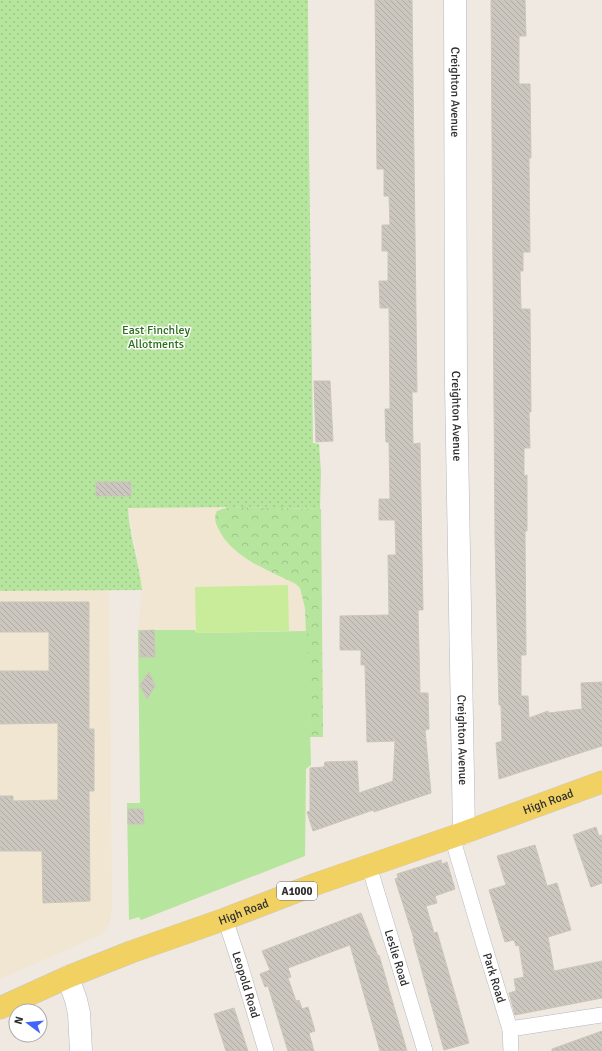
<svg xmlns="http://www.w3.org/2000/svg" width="602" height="1051" viewBox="0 0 602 1051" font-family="Signika,sans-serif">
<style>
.education{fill:#f0e6d1}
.forest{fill:url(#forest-crowns)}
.park{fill:#b6e59e}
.garden{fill:url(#garden-dots)}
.pitch{fill:#c9ec9a}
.building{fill:url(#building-back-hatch);stroke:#cbc5ba}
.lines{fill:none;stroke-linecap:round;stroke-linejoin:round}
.street-casing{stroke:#b4b7c1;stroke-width:16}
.secondary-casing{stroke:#b4b7c1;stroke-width:23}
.primary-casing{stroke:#c9c9c9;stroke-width:23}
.street{stroke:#fff;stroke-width:15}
.secondary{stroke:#fff;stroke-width:22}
.primary{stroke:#f2d163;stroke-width:22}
.labels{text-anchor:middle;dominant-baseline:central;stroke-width:3;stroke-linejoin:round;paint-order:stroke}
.shield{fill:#fff;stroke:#6d6d6d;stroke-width:1}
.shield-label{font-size:11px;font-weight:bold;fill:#2e2e2e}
.street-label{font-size:12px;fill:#2e2e2e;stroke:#fff}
.park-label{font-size:12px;fill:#2c6e1b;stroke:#fff}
</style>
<defs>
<pattern id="forest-crowns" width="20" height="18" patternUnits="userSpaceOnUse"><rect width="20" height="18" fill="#b6e59e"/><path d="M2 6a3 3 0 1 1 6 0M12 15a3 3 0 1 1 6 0" fill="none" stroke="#9dc588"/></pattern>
<pattern id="garden-dots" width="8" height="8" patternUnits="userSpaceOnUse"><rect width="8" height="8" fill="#b6e59e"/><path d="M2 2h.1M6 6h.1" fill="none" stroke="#9dc588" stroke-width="1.8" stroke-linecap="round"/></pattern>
<pattern id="building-back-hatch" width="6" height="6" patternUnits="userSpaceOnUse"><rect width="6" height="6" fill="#cbc7bf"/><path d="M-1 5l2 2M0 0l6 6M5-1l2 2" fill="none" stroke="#afaba4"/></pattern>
</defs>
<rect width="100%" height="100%" fill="#efe9e1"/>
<!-- education -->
<g class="education">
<path d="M229 507 321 509 323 737H310L311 765 306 769 305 856 141 920 139 917 129 920 127 803H140L138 630 142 590 140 572 128 508Z"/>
<path d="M109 590 112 908 110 920 107 928 100 935 0 979V591Z"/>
</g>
<!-- forest -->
<path class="forest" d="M229 507 321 509 323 737H310L305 608 300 588 296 584C268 570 232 558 218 528 215 522 214 517 217 511Z"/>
<!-- park -->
<path class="park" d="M138 630H195L196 633 307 631 311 765 306 769 305 856 141 920 139 917 129 920 127 803H140Z"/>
<!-- garden -->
<path class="garden" d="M0 0H308L309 151 313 443 319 444 321 472 320 509 229 507 128 508C129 535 139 562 142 590L0 591Z"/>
<!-- pitch -->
<path class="pitch" d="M288 585 289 631 196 633 195 587Z"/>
<!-- building -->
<g class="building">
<path d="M375 0H412L417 392H412L413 444 420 443 423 610H418L420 693H428L429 729 425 730 431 793 374 812 373 810 313 831 307 812 310 811V768L324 767 325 762 357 761 359 793 393 781 395 741 367 742 365 665H361V650H340V616L389 615 388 555H396L395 520H379V499H390L389 442H386L385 409H390L389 308H380L379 281H388V251H382V225H390L389 196H384V169H377Z"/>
<path d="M491 0H525L526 36H519V84H530L531 158H529L530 252H523V271H520L521 309H530L531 412H529L530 448H524V476L527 475V531H525L526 655H521V696H528L529 718 548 711 549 713 582 709 581 683 602 682V746L499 779 496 743 502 741 501 705H499L495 540Z"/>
<path d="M314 381H330L333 441 316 442Z"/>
<rect x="96" y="482" width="35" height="14"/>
<path d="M0 602H89V729H94V791H89L90 901 43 903 42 851H0V796H13V801L58 800V723L0 724V671H49V632H0Z"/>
<path d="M154 630 155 657H140V631Z"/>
<path d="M149 672 155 686 147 699 140 685Z"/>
<path d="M128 809H143L144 824H128Z"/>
<path d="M596 827 599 836 602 835V883L591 887 573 835Z"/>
<path d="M535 845 547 886 557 883 571 930 548 937 554 971 602 961V998L515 1015 509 993 516 991 514 979 524 977 519 945 516 946 514 940 505 942 489 890 506 885 497 856Z"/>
<path d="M441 860 442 864 447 862 455 889 435 896 437 903 426 906 434 933 437 932 469 1043 444 1050 413 939H414L395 879 398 878 397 874Z"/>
<path d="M361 913 378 956 379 955 407 1051H380L350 945 288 968 291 977 288 978 296 1001 299 1000 302 1009 308 1007 315 1031 309 1033 314 1051H288L268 986 265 987 260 974 270 970 262 951Z"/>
<path d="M234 1008 248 1051H226L214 1014Z"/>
<path d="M602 1031V1051H552V1049Z"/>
</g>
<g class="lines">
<defs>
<g id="street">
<path id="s1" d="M452 837 484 945 510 1029 602 1015"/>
<path id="s2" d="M369 866 425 1051"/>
<path id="s3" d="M225 919 239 961 266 1051"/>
<path d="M510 1029 511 1051"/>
</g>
<g id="secondary">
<path id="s4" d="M455 0 456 385 464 833"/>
<path d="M68 977 76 1000 79 1013 81 1051"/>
</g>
<g id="primary">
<path id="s5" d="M0 1008 68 977 131 952 225 919 316 884 452 837 602 782"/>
</g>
</defs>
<!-- street casing -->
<use href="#street" class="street-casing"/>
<!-- secondary casing -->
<use href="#secondary" class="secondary-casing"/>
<!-- primary casing -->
<use href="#primary" class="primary-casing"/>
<!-- street -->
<use href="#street" class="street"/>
<!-- secondary -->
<use href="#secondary" class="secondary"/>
<!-- primary -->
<use href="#primary" class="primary"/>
</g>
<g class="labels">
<!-- shield labels -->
<rect class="shield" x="277" y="882" width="40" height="18" rx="3"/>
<g class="shield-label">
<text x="297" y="891">A1000</text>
</g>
<!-- street labels -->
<g class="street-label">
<text stroke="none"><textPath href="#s4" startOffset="92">Creighton Avenue</textPath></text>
<text stroke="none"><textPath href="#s4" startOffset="416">Creighton Avenue</textPath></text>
<text stroke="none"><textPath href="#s4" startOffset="740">Creighton Avenue</textPath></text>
<text stroke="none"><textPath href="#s5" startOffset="586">High Road</textPath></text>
<text stroke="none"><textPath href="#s5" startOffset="262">High Road</textPath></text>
<text stroke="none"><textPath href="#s2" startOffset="96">Leslie Road</textPath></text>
<text stroke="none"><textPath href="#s1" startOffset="147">Park Road</textPath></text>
<text stroke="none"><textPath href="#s3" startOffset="69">Leopold Road</textPath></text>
</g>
<!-- park labels -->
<g class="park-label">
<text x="156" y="330">East Finchley<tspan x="156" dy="14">Allotments</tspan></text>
</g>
</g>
<!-- north arrow -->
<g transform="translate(28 1023) rotate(286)"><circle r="19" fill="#ffffff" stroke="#ababab"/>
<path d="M0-3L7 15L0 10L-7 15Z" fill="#4264fb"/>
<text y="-6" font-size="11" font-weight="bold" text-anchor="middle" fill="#2e2e2e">N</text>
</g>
</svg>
